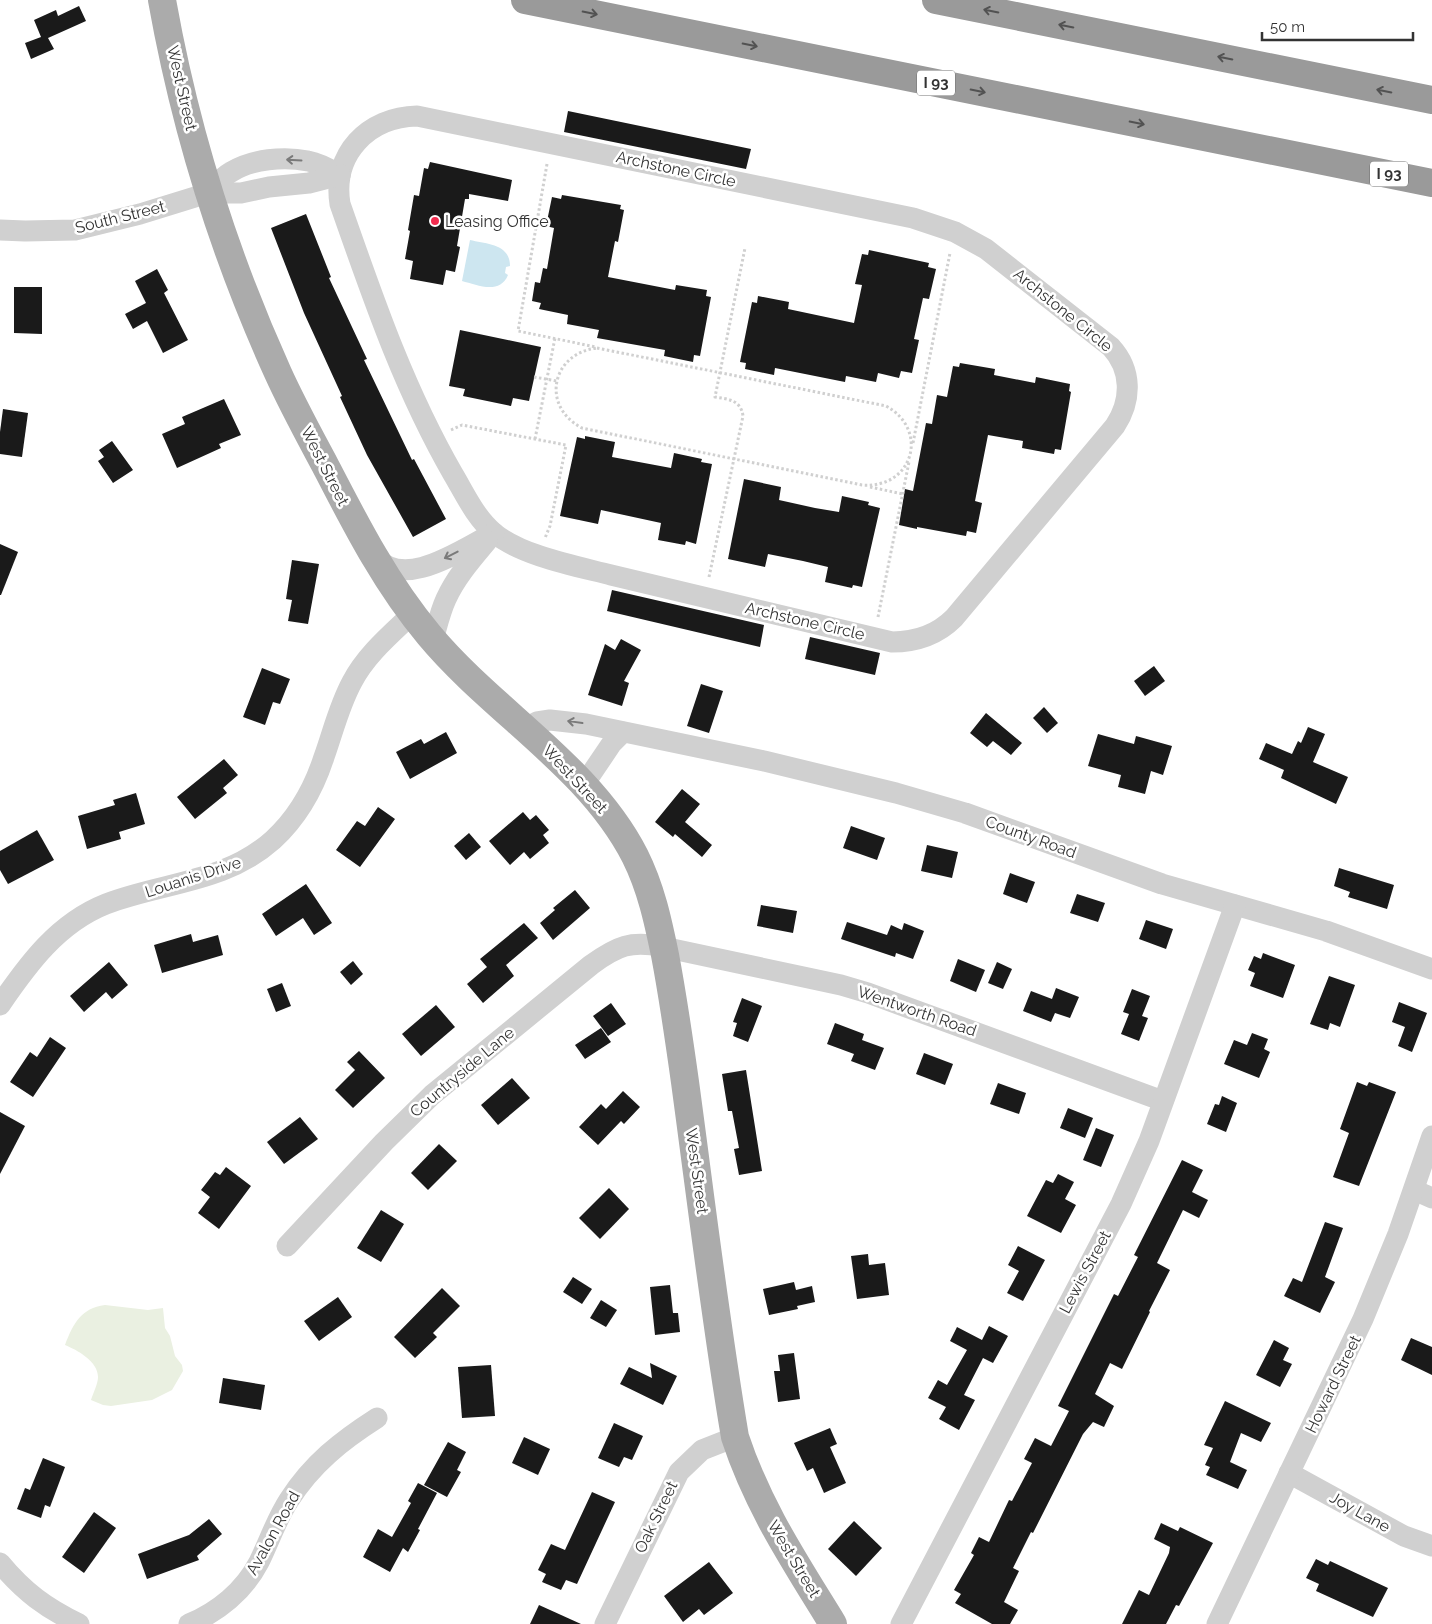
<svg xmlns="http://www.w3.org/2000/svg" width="1432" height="1624" viewBox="0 0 1432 1624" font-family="Raleway,sans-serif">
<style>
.green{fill:#eaf0e1}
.water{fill:#cde6f0}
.building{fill:#1a1a1a}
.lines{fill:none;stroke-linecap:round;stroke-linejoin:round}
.path{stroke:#d0d0d0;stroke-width:3;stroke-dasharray:2.5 2.5;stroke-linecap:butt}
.minor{stroke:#d0d0d0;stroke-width:21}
.major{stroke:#ababab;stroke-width:28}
.highway{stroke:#9a9a9a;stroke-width:28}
.oneway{stroke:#525252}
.oneway2{stroke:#7a7a7a}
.poi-dot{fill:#f22c4f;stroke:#fff;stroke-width:2}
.labels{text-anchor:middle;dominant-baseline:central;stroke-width:5;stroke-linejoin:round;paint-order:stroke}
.shield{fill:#fff;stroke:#707070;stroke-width:1}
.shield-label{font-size:15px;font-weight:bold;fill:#333}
.street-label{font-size:16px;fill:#333;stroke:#fff}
.poi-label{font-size:16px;fill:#333;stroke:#fff;text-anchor:start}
</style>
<rect width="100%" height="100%" fill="#fff"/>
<!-- green -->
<path class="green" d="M105 1305 148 1310 163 1308 165 1328 170 1336 175 1356 182 1365 183 1371 172 1390 152 1400 111 1406 103 1405 91 1400C93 1393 98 1384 98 1377 98 1361 77 1350 65 1345 73 1324 81 1308 105 1305Z"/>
<!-- water -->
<path class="water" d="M470 240C487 244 510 244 510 266L506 267 505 273 508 275C500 295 477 285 462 281Z"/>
<!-- building -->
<g class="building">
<path d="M79 6 86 21 48 38 54 49 31 59 25 43 41 37 34 20 56 10 58 16Z"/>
<path d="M568 111 751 149 746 169 564 132Z"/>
<path d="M430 162 512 180 508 201 469 194V199H465L457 246 460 247 455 272 446 270 443 285 410 279 413 261 405 259 410 231 408 230 414 195 419 196 424 168 428 169Z"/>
<path d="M562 195 621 205 620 209 624 210 618 242 615 241 608 277 675 290 676 285 707 290 706 296 711 297 700 356 694 355 693 362 664 356 665 350 597 338 599 330 567 324 568 315 539 309 541 303 532 301 535 282 540 283 543 268 547 269 554 228 546 226 552 197 561 199Z"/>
<path d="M306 214 331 277 329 278 367 359 364 360 412 460 414 459 446 519 413 537 367 455 340 397 342 396 304 313 271 228Z"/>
<path d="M869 250 929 263 928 267 936 269 929 299 923 298 914 339 919 340 912 373 901 371 899 378 878 373 876 382 846 376 845 382 775 368 774 375 745 369 746 363 740 362 752 302 757 303 758 296 789 302 788 309 854 323 862 285 855 284 862 254 868 255Z"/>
<path d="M157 269 168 290 164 293 188 340 163 353 147 321 133 329 125 314 146 303 135 281Z"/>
<path d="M14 287H42V334L14 333Z"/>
<path d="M460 330 541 347 529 401 513 398 511 406 463 396 465 389 449 386Z"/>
<path d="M960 363 995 369 994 375 1035 383 1036 377 1070 384 1069 391 1071 392 1061 450 1055 449 1054 454 1022 448 1023 441 988 435 975 501 982 503 976 533 967 531 966 536 917 527V529L899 525 905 489 913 491 926 423 932 424 937 395 947 397 953 366 959 367Z"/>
<path d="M224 399 241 435 219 444 221 448 177 468 162 434 185 424 182 417Z"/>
<path d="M3 409 28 413 22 457 0 454V432Z"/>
<path d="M585 436 615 442 612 457 671 468 674 453 702 459 701 462 712 464 696 544 686 541 685 545 658 540 661 523 601 510 598 524 560 516 577 437 585 439Z"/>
<path d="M112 441 133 470 113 483 98 461 104 457 99 450Z"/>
<path d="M744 479 781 487 779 500 815 508 839 512 842 496 869 502 868 505 880 508 862 587 853 585 852 588 825 582 828 567 803 561 768 554 765 567 728 559Z"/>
<path d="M0 544 18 552 1 595H0Z"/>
<path d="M292 560 319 564 308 624 288 621 292 600 286 599Z"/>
<path d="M612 590 764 625 760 647 607 611Z"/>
<path d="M810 637 880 653 875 675 805 659Z"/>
<path d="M621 639 641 650 624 681 629 683 622 706 588 695 605 644 615 650Z"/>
<path d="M1154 666 1165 681 1145 696 1134 681Z"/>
<path d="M262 668 290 679 280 704 273 702 265 725 243 717Z"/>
<path d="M701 684 723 691 709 733 687 726Z"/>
<path d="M1044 707 1058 723 1047 733 1033 718Z"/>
<path d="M986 713 1022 743 1011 755 993 741 987 747 970 733Z"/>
<path d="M1308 727 1325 734 1313 762 1348 777 1336 804 1281 778 1284 770 1259 759 1266 743 1292 754 1298 741 1301 743Z"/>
<path d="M446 732 457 753 410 779 396 752 421 739 424 744Z"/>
<path d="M1098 734 1134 744 1136 736 1172 746 1163 775 1151 771 1145 794 1118 787 1121 775 1088 766Z"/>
<path d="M224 759 238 775 223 788 227 793 195 819 177 797Z"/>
<path d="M682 789 700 804 685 822 712 845 702 857 675 834 673 837 655 822Z"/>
<path d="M136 793 145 824 119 832 121 839 87 849 78 816 115 805 113 800Z"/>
<path d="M378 807 395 819 360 867 336 850 357 821 365 826Z"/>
<path d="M523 812 530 820 536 815 549 830 543 835 549 843 530 859 524 852 510 865 489 841Z"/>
<path d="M851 826 885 838 877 860 843 848Z"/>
<path d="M37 830 54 860 8 884 0 870V851Z"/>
<path d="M469 833 481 847 466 860 454 846Z"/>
<path d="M927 845 958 852 952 878 921 871Z"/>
<path d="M1339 868 1394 885 1387 909 1348 897 1350 892 1334 886Z"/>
<path d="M1010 873 1035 882 1027 903 1003 894Z"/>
<path d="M306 884 332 923 314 935 303 918 276 936 262 914Z"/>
<path d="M575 890 590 908 553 940 540 923 555 910 553 908Z"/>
<path d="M1077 894 1105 903 1098 922 1070 913Z"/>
<path d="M761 905 797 911 793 933 757 926Z"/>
<path d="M1146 920 1173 929 1166 949 1139 939Z"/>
<path d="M847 922 887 935 891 925 902 930 904 923 924 931 913 959 896 953 895 957 841 939Z"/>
<path d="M524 923 538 938 506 965 514 976 483 1003 467 984 487 967 480 959Z"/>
<path d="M191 934 193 942 218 935 223 955 162 973 154 945Z"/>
<path d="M1263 953 1295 965 1283 998 1250 986 1255 973 1248 970 1254 956 1261 959Z"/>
<path d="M958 959 985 970 976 992 950 981Z"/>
<path d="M353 961 363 974 351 985 340 972Z"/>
<path d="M109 962 128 985 112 999 106 992 84 1012 70 996Z"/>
<path d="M997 962 1012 969 1003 989 988 983Z"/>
<path d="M1329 976 1355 985 1340 1027 1330 1023 1328 1030 1310 1024Z"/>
<path d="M282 983 291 1006 276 1012 267 989Z"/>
<path d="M1056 988 1079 997 1070 1018 1055 1013 1051 1022 1023 1011 1031 991 1052 999Z"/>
<path d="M1132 989 1150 996 1142 1016 1148 1018 1139 1041 1121 1034 1129 1014 1123 1012Z"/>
<path d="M742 998 762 1006 748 1042 733 1036 737 1023 733 1022Z"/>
<path d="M1399 1002 1427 1013 1412 1052 1398 1046 1405 1027 1392 1022Z"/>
<path d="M611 1003 626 1024 608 1036 593 1016Z"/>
<path d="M436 1005 455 1027 421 1056 402 1034Z"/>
<path d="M835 1023 864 1034 862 1040 884 1048 875 1070 851 1061 854 1054 827 1044Z"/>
<path d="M601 1028 611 1042 585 1059 575 1045Z"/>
<path d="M1252 1033 1268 1039 1264 1049 1270 1052 1259 1078 1224 1064 1234 1040 1247 1045Z"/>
<path d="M50 1037 66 1048 33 1097 10 1082 30 1052 37 1057Z"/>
<path d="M359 1051 385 1078 353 1108 335 1090 355 1070 347 1062Z"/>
<path d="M924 1053 953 1064 945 1085 916 1074Z"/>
<path d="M746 1070 762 1171 739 1175 734 1149 739 1148 732 1111H728L722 1074Z"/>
<path d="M512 1078 530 1098 498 1125 481 1105Z"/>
<path d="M1357 1082 1367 1086 1369 1082 1396 1092 1359 1186 1333 1177 1349 1133 1340 1129Z"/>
<path d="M998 1083 1026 1093 1019 1114 990 1104Z"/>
<path d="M623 1091 640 1107 624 1124 621 1121 598 1145 579 1127 601 1104 606 1109Z"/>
<path d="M1222 1096 1237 1103 1226 1132 1207 1124 1215 1104 1219 1105Z"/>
<path d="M1068 1108 1093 1118 1085 1138 1060 1128Z"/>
<path d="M0 1112 25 1126 0 1174Z"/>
<path d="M300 1117 318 1139 284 1164 267 1142Z"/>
<path d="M1096 1128 1114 1135 1101 1167 1083 1160Z"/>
<path d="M439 1144 457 1161 428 1190 411 1173Z"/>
<path d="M1182 1160 1203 1170 1192 1192 1208 1200 1199 1218 1183 1210 1157 1263 1170 1270 1149 1311 1150 1312 1122 1369 1110 1363 1095 1394 1114 1406 1104 1427 1093 1422 1083 1434 1033 1533 1031 1532 1013 1568 1019 1571 1004 1602 1018 1610 1010 1624H992L955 1603 961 1594 954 1590 974 1555 971 1553 979 1537 989 1542 1009 1500 1012 1501 1032 1463 1024 1459 1035 1438 1051 1446 1069 1411 1058 1406 1114 1294 1118 1296 1138 1257 1134 1255Z"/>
<path d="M226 1167 251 1186 219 1229 198 1213 210 1197 201 1190 215 1172 220 1175Z"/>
<path d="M1058 1174 1074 1182 1065 1199 1076 1205 1061 1233 1027 1216 1046 1180 1053 1183Z"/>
<path d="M609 1188 629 1209 600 1239 579 1218Z"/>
<path d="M381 1210 404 1224 381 1262 357 1248Z"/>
<path d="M1325 1222 1343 1228 1325 1277 1335 1282 1320 1313 1284 1296 1293 1278 1302 1282Z"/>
<path d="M1018 1246 1045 1260 1023 1301 1007 1293 1019 1271 1008 1265Z"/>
<path d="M868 1254 869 1265 885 1263 889 1295 857 1299 851 1256Z"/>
<path d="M573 1277 592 1289 582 1304 563 1292Z"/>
<path d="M794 1282 796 1290 812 1286 815 1302 797 1306 798 1309 769 1315 763 1289Z"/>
<path d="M670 1285 673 1313H678L680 1332 655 1335 650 1287Z"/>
<path d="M442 1288 460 1306 433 1333 437 1337 415 1358 394 1337Z"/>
<path d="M338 1297 352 1317 319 1341 304 1321Z"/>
<path d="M601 1300 617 1310 606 1327 590 1318Z"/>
<path d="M989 1326 1008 1336 993 1363 983 1358 964 1395 975 1400 959 1430 939 1419 946 1407 928 1398 938 1380 947 1385 967 1350 950 1341 957 1327 982 1340Z"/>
<path d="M1411 1338 1432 1347V1375L1401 1360Z"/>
<path d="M1274 1340 1289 1348 1283 1360 1292 1364 1280 1387 1256 1375Z"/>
<path d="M794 1353 800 1399 778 1402 774 1371H780L778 1355Z"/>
<path d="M650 1363 677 1376 663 1405 620 1384 629 1367 652 1378Z"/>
<path d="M491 1365 495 1416 462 1418 458 1367Z"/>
<path d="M223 1378 265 1385 261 1410 219 1403Z"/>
<path d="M1225 1401 1271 1423 1261 1442 1241 1433 1230 1462 1247 1470 1238 1489 1206 1475 1210 1467 1205 1465 1213 1448 1204 1445Z"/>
<path d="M614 1423 643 1436 632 1460 624 1457 619 1467 598 1458Z"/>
<path d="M830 1428 837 1444 830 1447 846 1483 824 1493 813 1468 807 1471 794 1443Z"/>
<path d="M524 1437 550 1449 538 1475 512 1463Z"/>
<path d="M448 1442 466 1452 457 1470 461 1472 447 1497 424 1485Z"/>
<path d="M43 1458 65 1467 50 1507 45 1505 41 1518 17 1509 25 1488 30 1490Z"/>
<path d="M418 1483 437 1493 418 1529 420 1530 408 1552 403 1548 390 1572 363 1557 378 1529 392 1537 411 1503 408 1501Z"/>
<path d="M592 1492 615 1502 577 1584 566 1580 561 1590 542 1582 546 1574 538 1570 551 1544 565 1550Z"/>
<path d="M94 1512 116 1528 84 1573 62 1557Z"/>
<path d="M209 1519 222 1534 197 1556 199 1560 147 1579 138 1554 189 1535Z"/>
<path d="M854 1521 882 1548 856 1576 828 1549Z"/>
<path d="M1161 1523 1178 1531 1180 1527 1213 1543 1179 1606 1176 1605 1166 1624H1122L1139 1590 1149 1595 1169 1553 1170 1547 1154 1539Z"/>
<path d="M1316 1559 1328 1565 1330 1561 1388 1588 1373 1617 1316 1591 1319 1584 1306 1578Z"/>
<path d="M709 1562 733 1593 704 1615 699 1609 683 1622 664 1596Z"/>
<path d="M539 1605 581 1624H530Z"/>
</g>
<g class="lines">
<!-- path -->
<g class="path">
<path d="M547 164 518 331 596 347"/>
<path d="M597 348 886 406C930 430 913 489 862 485L582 428C540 406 552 353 597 348Z"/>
<path d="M534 377 557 381"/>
<path d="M451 430 462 425 566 445 550 526 545 538"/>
<path d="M535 439 555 338"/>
<path d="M913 443 950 253"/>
<path d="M870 487 903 494"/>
<path d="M709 577 743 416C741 400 728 399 715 397L745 248"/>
<path d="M878 617 909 462"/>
</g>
<!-- minor -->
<g class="minor">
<path d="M417 116 913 218 955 232 986 249 1111 347C1132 370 1132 400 1115 426L954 618C937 635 916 642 892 642L611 575C576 566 522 556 494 533 475 517 465 494 453 474 403 387 373 298 340 204 332 154 368 117 417 116Z"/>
<path d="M208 193C215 185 222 177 231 172 252 159 284 156 308 161 319 163 330 169 340 175"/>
<path d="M0 230 25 231 75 230 140 214 208 193H241L269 187 309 183 340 175"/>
<path d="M375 556C404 592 463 548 494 533"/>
<path d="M433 640C437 626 440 612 446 599 456 577 472 559 487 541"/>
<path d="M526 728 537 722 550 720 586 724 764 761 896 793 965 813 1162 884 1326 931 1432 969"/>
<path d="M583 786 612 743 623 732"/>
<path d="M0 1005C28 964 58 923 106 904 163 882 225 883 273 840 298 817 314 788 324 757 333 732 339 706 352 682 366 655 390 635 412 614"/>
<path d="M1414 1190 1432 1198"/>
<path d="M287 1246 384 1142 432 1095 591 965C617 946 631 940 663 947L841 985 868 993 1163 1101"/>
<path d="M1289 1473 1404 1536 1432 1546"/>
<path d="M0 1563C24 1592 46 1608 79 1624"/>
<path d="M189 1624C218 1612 244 1591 259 1562 269 1542 276 1520 289 1500 312 1464 341 1441 377 1418"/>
<path d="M605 1624 679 1472 702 1450 735 1437"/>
<path d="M901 1624 1121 1204 1149 1141 1235 905"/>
<path d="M1217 1624 1363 1319 1398 1234 1432 1136"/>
</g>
<!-- major -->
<path class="major" d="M162 0C185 129 224 254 278 373 292 404 309 435 325 465 356 525 386 584 429 635 493 712 589 766 635 856 651 888 658 921 665 955 673 997 679 1039 685 1082 701 1200 715 1319 735 1437 758 1507 795 1562 833 1624"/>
<!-- highway -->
<g class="highway">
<path d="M525 0 1432 183"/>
<path d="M936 0 1432 100"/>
</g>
</g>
<!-- one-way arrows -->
<defs><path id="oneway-shaft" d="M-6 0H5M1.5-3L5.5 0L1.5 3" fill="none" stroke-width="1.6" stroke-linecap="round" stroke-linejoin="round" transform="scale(1.25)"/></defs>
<g class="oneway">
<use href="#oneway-shaft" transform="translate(991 11) rotate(-169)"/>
<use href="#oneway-shaft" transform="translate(590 13) rotate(11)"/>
<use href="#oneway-shaft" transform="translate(1066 26) rotate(-169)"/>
<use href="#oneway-shaft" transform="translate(750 45) rotate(11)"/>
<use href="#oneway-shaft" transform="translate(1225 58) rotate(-169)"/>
<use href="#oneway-shaft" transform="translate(978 91) rotate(11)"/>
<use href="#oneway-shaft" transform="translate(1384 91) rotate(-169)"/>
<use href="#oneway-shaft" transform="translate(1137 123) rotate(11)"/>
</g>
<g class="oneway2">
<use href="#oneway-shaft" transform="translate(294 160) rotate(-177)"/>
<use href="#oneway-shaft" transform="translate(451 555) rotate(153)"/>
<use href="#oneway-shaft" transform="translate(575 722) rotate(-172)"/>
</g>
<!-- markers -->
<circle class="poi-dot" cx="435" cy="221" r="5"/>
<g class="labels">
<!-- shield labels -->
<g class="shield">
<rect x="917" y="70.5" width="38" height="25" rx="4"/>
<rect x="1370" y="161.5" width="38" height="25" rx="4"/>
</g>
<g class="shield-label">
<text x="936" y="83">I 93</text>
<text x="1389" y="174">I 93</text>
</g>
<!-- street labels -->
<g class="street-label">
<text transform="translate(182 88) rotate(77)">West Street</text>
<text transform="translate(676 169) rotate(12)">Archstone Circle</text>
<text transform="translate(120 217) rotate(-14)">South Street</text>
<text transform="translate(1063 310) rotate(39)">Archstone Circle</text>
<text transform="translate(325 466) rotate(63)">West Street</text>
<text transform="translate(805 621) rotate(13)">Archstone Circle</text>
<text transform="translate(575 779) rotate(47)">West Street</text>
<text transform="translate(1031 837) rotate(20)">County Road</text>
<text transform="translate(193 877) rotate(-18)">Louanis Drive</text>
<text transform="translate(917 1011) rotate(19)">Wentworth Road</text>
<text transform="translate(462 1072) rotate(-40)">Countryside Lane</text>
<text transform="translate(697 1171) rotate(82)">West Street</text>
<text transform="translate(1085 1272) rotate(-62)">Lewis Street</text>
<text transform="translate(1333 1384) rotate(-64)">Howard Street</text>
<text transform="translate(1360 1512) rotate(29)">Joy Lane</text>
<text transform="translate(656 1517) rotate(-64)">Oak Street</text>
<text transform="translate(273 1533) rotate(-61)">Avalon Road</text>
<text transform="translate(794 1559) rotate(59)">West Street</text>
</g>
<!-- poi labels -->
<g class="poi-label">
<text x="445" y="221">Leasing Office</text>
</g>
</g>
<!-- scale -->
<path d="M1262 32v8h151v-8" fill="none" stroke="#333333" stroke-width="2.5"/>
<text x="1270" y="32" font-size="15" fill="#333333" stroke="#ffffff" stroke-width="4" paint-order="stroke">50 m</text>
</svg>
